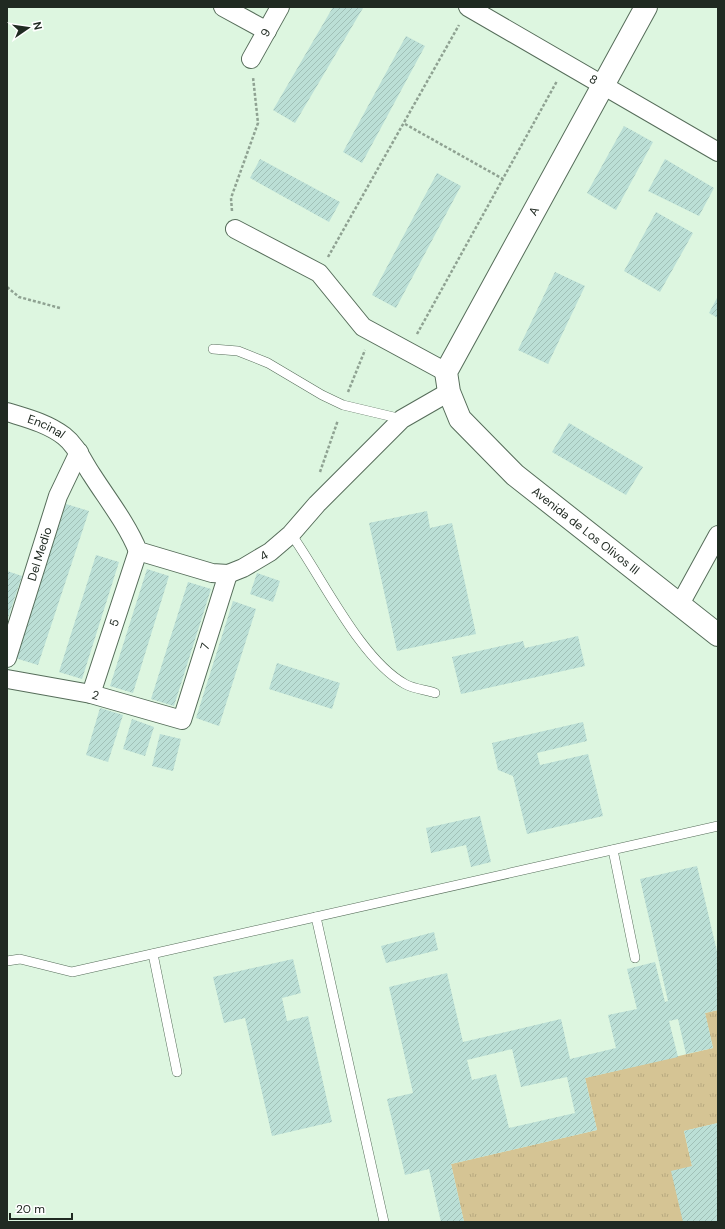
<svg xmlns="http://www.w3.org/2000/svg" width="725" height="1229" viewBox="0 0 725 1229" font-family="'DM Sans',sans-serif">
<style>
.park{fill:url(#park-tufts)}
.building{fill:url(#building-hatch);fill-rule:evenodd}
.lines{fill:none;stroke-linecap:round;stroke-linejoin:round}
.service-casing{stroke:#566d5a;stroke-width:10}
.minor-casing{stroke:#566d5a;stroke-width:20}
.tertiary-casing{stroke:#566d5a;stroke-width:24}
.path{stroke:#8fa292;stroke-width:2.5;stroke-dasharray:3 2;stroke-linecap:butt}
.service{stroke:#fff;stroke-width:9}
.minor{stroke:#fff;stroke-width:18}
.tertiary{stroke:#fff;stroke-width:22}
.labels{text-anchor:middle;dominant-baseline:central;stroke-width:4;stroke-linejoin:round;paint-order:stroke}
.street-label{font-size:12px;fill:#202a22;stroke:#fff}
</style>
<defs>
<pattern id="park-tufts" width="24" height="20" patternUnits="userSpaceOnUse"><rect width="24" height="20" fill="#d5c494"/><path d="M3 7l-1-3M5 7V3M7 7l1-3M15 17l-1-3M17 17v-4M19 17l1-3" fill="none" stroke="#b7a97f"/></pattern>
<pattern id="building-hatch" width="6" height="6" patternUnits="userSpaceOnUse"><rect width="6" height="6" fill="#bbdfd6"/><path d="M-1 1l2-2M0 6l6-6M5 7l2-2" fill="none" stroke="#a0c0b7"/></pattern>
</defs>
<rect width="100%" height="100%" fill="#ddf6e0"/>
<!-- park -->
<path class="park" d="M718 1010V1123L684 1131 692 1166 683 1222H464L451 1164 597 1130 585 1078 713 1048 705 1013Z"/>
<!-- building -->
<g class="building">
<path d="M333 7 363 8 295 123 273 110Z"/>
<path d="M406 36 425 46 362 163 343 152Z"/>
<path d="M624 126 653 142 616 210 587 193Z"/>
<path d="M260 159 340 202 329 222 250 178Z"/>
<path d="M665 159 714 188 699 216 648 191Z"/>
<path d="M437 173 461 186 396 308 372 295Z"/>
<path d="M656 212 693 233 660 292 624 271Z"/>
<path d="M555 272 585 286 548 364 518 350Z"/>
<path d="M718 296V318L709 313Z"/>
<path d="M569 423 643 467 626 495 552 452Z"/>
<path d="M66 504 89 511 38 665 15 658Z"/>
<path d="M427 511 430 528 452 523 476 634 397 651 369 523Z"/>
<path d="M96 555 119 562 82 679 59 672Z"/>
<path d="M147 569 169 576 133 693 110 686Z"/>
<path d="M7 571 22 576 7 621Z"/>
<path d="M257 573 280 581 273 602 250 594Z"/>
<path d="M188 582 211 589 174 706 151 699Z"/>
<path d="M233 601 256 609 219 726 196 718Z"/>
<path d="M578 636 585 666 461 694 452 657 523 641 525 648Z"/>
<path d="M277 663 340 683 332 709 269 689Z"/>
<path d="M100 708 123 715 108 762 86 755Z"/>
<path d="M132 719 154 727 145 756 123 749Z"/>
<path d="M583 722 587 741 537 753 540 765 588 754 603 816 527 834 513 776 498 770 492 743Z"/>
<path d="M160 734 181 739 173 771 152 766Z"/>
<path d="M480 816 491 862 471 867 466 845 431 853 426 828Z"/>
<path d="M697 866 718 956V1010L705 1013 713 1048 686 1054 678 1019 669 1021 678 1057 585 1078 597 1130 451 1164 464 1222H441L429 1169 405 1175 387 1099 413 1093 389 987 447 973 463 1042 561 1019 570 1059 616 1048 608 1015 637 1009 627 969 655 962 665 1002 668 1001 640 879ZM512 1049 521 1087 567 1077 575 1113 509 1128 496 1074 472 1080 467 1060Z"/>
<path d="M434 932 438 950 386 963 381 946Z"/>
<path d="M293 959 301 993 282 998 287 1021 308 1016 332 1122 272 1136 245 1018 224 1023 213 977Z"/>
<path d="M718 1123V1222H683L671 1171 692 1166 684 1131Z"/>
</g>
<g class="lines">
<defs>
<g id="service">
<path d="M213 349 238 351 268 363 322 395 343 405 402 419"/>
<path d="M291 534C322 577 360 659 405 684 414 689 426 690 435 693"/>
<path d="M613 850 635 958"/>
<path d="M316 917 384 1222"/>
<path d="M153 954 177 1072"/>
<path d="M7 961 20 959 72 972 718 826"/>
</g>
<g id="minor">
<path d="M223 7 267 31"/>
<path id="s1" d="M468 7 718 152"/>
<path id="s2" d="M251 59 280 7"/>
<path d="M235 229 319 273 363 327 446 372"/>
<path id="s3" d="M7 412C26 418 47 423 64 436 77 446 83 462 92 475 108 500 127 524 138 551L212 573 228 574 243 568 270 552 291 534 317 504 402 419 449 392"/>
<path d="M679 606 718 535"/>
<path id="s4" d="M7 658 58 496 79 452"/>
<path id="s5" d="M7 679 91 694 182 720 228 574"/>
<path id="s6" d="M91 694 138 551"/>
</g>
<g id="tertiary">
<path id="s7" d="M646 7 446 372 449 392 460 419 515 475 718 635"/>
</g>
</defs>
<!-- service casing -->
<use href="#service" class="service-casing"/>
<!-- minor casing -->
<use href="#minor" class="minor-casing"/>
<!-- tertiary casing -->
<use href="#tertiary" class="tertiary-casing"/>
<!-- path -->
<g class="path">
<path d="M405 124 503 179"/>
<path d="M232 211 231 198 258 123 253 77"/>
<path d="M328 257 459 25"/>
<path d="M7 287 19 297 60 308"/>
<path d="M417 334 557 81"/>
<path d="M348 392 365 350"/>
<path d="M320 472 338 420"/>
</g>
<!-- service -->
<use href="#service" class="service"/>
<!-- minor -->
<use href="#minor" class="minor"/>
<!-- tertiary -->
<use href="#tertiary" class="tertiary"/>
</g>
<g class="labels">
<!-- street labels -->
<g class="street-label">
<text stroke="none"><textPath href="#s2" startOffset="30">9</textPath></text>
<text stroke="none"><textPath href="#s1" startOffset="145">8</textPath></text>
<text transform="translate(534 211) rotate(-61)">A</text>
<text stroke="none"><textPath href="#s3" startOffset="42">Encinal</textPath></text>
<text stroke="none"><textPath href="#s7" startOffset="634">Avenida de Los Olivos III</textPath></text>
<text stroke="none"><textPath href="#s4" startOffset="109">Del Medio</textPath></text>
<text stroke="none"><textPath href="#s3" startOffset="333">4</textPath></text>
<text stroke="none"><textPath href="#s6" startOffset="75">5</textPath></text>
<text stroke="none"><textPath href="#s5" startOffset="257">7</textPath></text>
<text stroke="none"><textPath href="#s5" startOffset="90">2</textPath></text>
</g>
</g>
<!-- border -->
<rect width="725" height="1229" fill="none" stroke="#202a22" stroke-width="16"/>
<!-- north arrow -->
<g transform="translate(28 28) rotate(77)" stroke="#ffffff" stroke-width="3" paint-order="stroke">
<path d="M0-3L7 15L0 10L-7 15Z" fill="#202a22"/>
<text y="-6" font-size="11" font-weight="bold" text-anchor="middle" fill="#202a22">N</text>
</g>
<!-- scale -->
<path d="M10 1213v6h62v-6" fill="none" stroke="#202a22" stroke-width="2"/>
<text x="16" y="1213" font-size="12" fill="#202a22" stroke="#ffffff" stroke-width="3" paint-order="stroke">20 m</text>
</svg>
